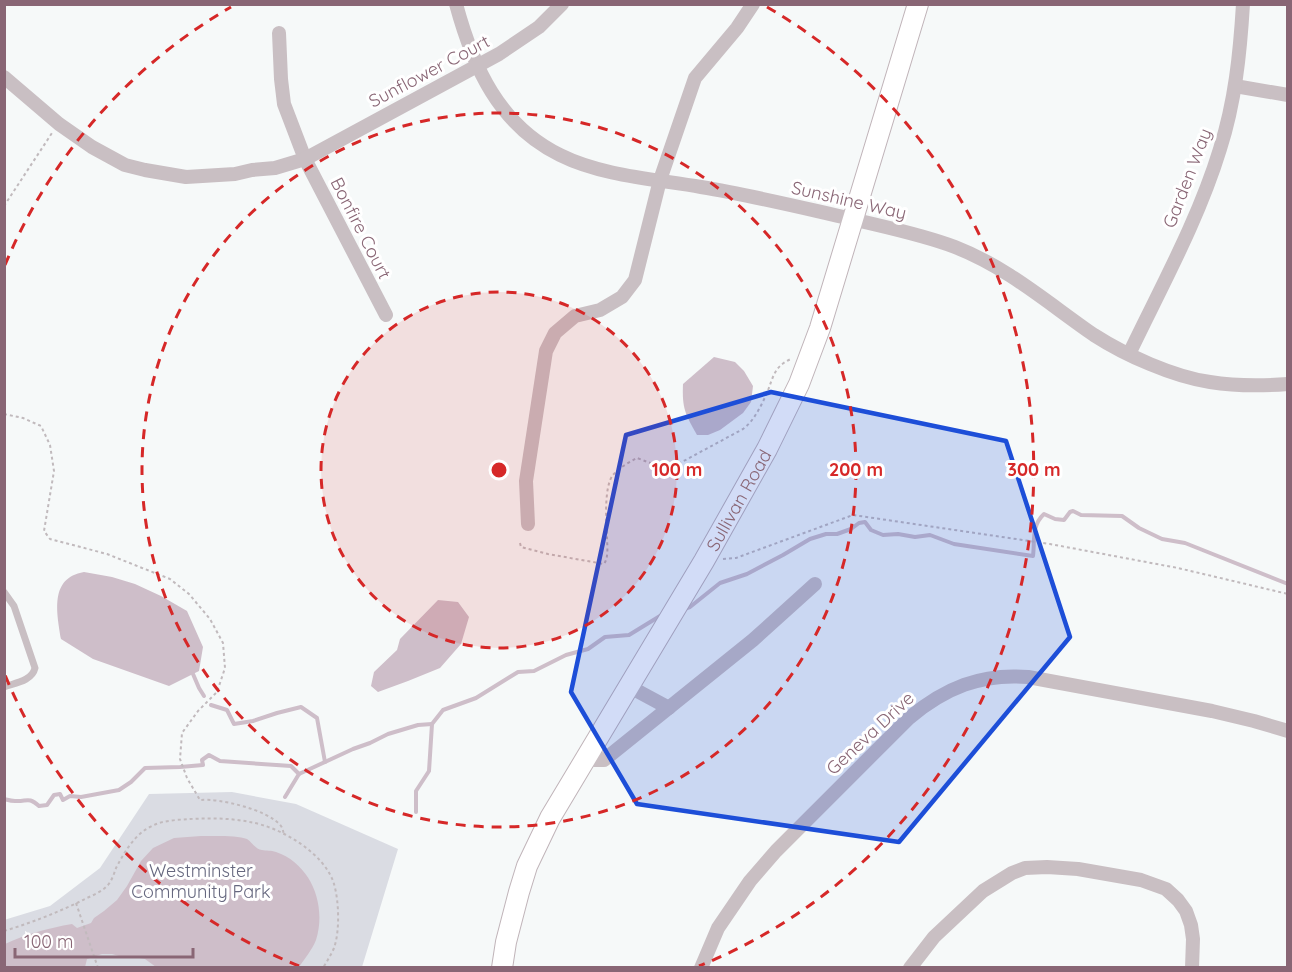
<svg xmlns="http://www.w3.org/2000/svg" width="1292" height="972" viewBox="0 0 1292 972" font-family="Quicksand,sans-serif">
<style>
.green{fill:#dadce3}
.water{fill:#cebec9}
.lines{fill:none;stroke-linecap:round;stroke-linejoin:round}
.stream{stroke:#cebec9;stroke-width:4}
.secondary-casing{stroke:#c0b4b9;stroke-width:22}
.path{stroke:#c1babd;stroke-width:2;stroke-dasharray:3 3;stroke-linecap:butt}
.lane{stroke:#c9bfc3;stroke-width:7}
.street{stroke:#c9bfc3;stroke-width:14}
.secondary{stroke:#fff;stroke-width:20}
.marked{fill:#1d4ed8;fill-opacity:0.2;stroke:#1d4ed8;stroke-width:4.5;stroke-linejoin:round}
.ring{fill:none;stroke:#d62828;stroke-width:3;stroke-dasharray:10 8}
.labels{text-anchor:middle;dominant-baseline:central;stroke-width:6;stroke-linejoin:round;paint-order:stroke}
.street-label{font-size:18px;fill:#896675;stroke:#fff}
.park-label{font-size:18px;fill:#66687f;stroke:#fff}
.centre{fill:#d62828;stroke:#fff;stroke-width:3}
.ring-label{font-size:18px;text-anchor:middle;font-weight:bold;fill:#d62828;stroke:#fff;stroke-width:6;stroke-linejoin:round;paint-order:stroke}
</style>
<rect width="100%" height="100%" fill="#f6f9f9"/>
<!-- green -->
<path class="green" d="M232 792 296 804 398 849 362 967H5L4 920 50 906 100 868 149 794Z"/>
<!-- water -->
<g class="water">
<path d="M714 357 735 362 744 371 753 386 751 402 743 413 720 430 708 435H697C685 414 682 408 683 384Z"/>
<path d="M84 572 112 577 135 584 161 596 187 611 203 647 199 671 169 686 93 659 61 639C57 613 49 578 84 572Z"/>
<path d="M438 600 458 602 469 617 461 644 440 668 408 681 378 692 371 686 374 672 397 650 400 639Z"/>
<path d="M201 836C212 836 238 835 247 839 252 842 255 849 262 850 266 851 271 850 276 852 311 864 327 905 316 940 312 950 305 958 299 967H156L145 959 128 956H119L112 954H102L87 959 85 967H5V944C26 934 49 928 72 924L77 928 91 923 94 918 104 911 117 900 127 886 141 861 153 848 174 838Z"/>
</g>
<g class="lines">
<!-- stream -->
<g class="stream">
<path d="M684 609 690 607 720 583 747 574 783 555 810 539 826 534H837L851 529 859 523 865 522 871 530 883 535 898 534 915 537 930 535 954 544 1033 556C1035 541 1031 526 1044 514L1055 519 1064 520 1070 512 1073 511 1081 515 1122 516 1139 528 1162 539 1185 543 1288 584"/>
<path d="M193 674 199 688 204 696"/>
<path d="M211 705 227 710 234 724 253 721 277 713 301 707 317 718 325 762"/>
<path d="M285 797 299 774 353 749 370 743 388 734 418 725 432 724"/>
<path d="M4 799C8 800 11 801 15 801 27 802 28 796 39 806L47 805 54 795 60 794 63 800 70 796 81 797 119 790 131 782 145 768 180 767 203 765 202 760 209 755 220 761 291 766 299 774"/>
<path d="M416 812V791L429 771 432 724 443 710 476 698 518 672 534 671 566 655 588 649 605 637 629 635 660 616"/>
</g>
<defs>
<g id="secondary">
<path id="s1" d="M502 968 506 942 519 892 527 866 550 818 704 561 767 449 799 384 820 328 918 4"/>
</g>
</defs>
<!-- secondary casing -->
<use href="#secondary" class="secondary-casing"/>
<!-- path -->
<g class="path">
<path d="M4 206 52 133"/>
<path d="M4 414 23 418 41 426 50 445 54 471 44 531 50 539 107 554 170 579 189 594 210 619 223 643 225 668 217 692 198 711 182 733 180 759 187 778 200 800C219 798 269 810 281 826 283 829 283 831 284 835"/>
<path d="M520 543 521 547 548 554 604 564C609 557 607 545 607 536 606 521 604 486 613 475 619 468 629 462 637 458 653 464 663 469 680 463L743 429C754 421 761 406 767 393 773 378 774 366 791 359"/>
<path d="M723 559 736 558 853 515 1050 544 1178 568 1288 594"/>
<path d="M76 903 98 968"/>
<path d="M4 931C31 923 56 913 81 901 90 896 101 893 108 885 112 880 114 874 116 868 124 853 134 835 150 827 162 820 177 820 190 819 210 818 230 818 250 822 280 827 325 853 334 884 339 901 340 931 334 948 331 955 327 961 323 968"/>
</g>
<!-- lane -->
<path class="lane" d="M4 592 14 606 35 668C32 681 15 683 4 687"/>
<!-- street -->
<g class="street">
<path d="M456 4C473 67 499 125 560 155 602 176 655 179 701 187 750 195 799 207 848 218 884 227 921 234 955 247 1007 267 1049 304 1094 335 1125 355 1174 377 1210 382 1235 386 1262 386 1288 384"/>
<path d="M279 33 281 79 284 104 305 159 386 315"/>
<path d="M4 77 59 124 92 147 125 165 145 170 186 177 235 174 252 170 275 168 305 159 499 54 539 27 562 4"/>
<path d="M1235 86 1288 95"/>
<path d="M1129 354C1161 287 1198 221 1220 149 1235 102 1240 54 1243 4"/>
<path d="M528 524 526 481 546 351 555 333 575 316 600 310 622 297 635 280 660 180 695 78 737 28 753 4"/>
<path d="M630 687 669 708"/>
<path d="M585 760H604L753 640 815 584"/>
<path d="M701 968 718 928 750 881 776 851 909 718C945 688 981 673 1028 677L1212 711 1254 721 1288 731"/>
<path d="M910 968 934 937 983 891 1012 873 1025 868 1047 867 1078 869 1141 880 1166 889 1178 900 1186 911 1191 925 1193 939 1192 968"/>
</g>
<!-- secondary -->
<use href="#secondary" class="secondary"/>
</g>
<!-- marked area -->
<path class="marked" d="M771 392 1006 441 1070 637 899 842 637 804 571 692 626 435Z"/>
<!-- distance rings -->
<circle cx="499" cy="470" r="178" fill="#d62828" fill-opacity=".12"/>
<g class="ring">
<circle cx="499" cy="470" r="178"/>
<circle cx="499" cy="470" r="357"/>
<path d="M299 966A535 535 0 0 1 5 675M5 265A535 535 0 0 1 231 7M767 7A535 535 0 0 1 699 966"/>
</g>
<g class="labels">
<!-- street labels -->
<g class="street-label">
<text transform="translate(429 71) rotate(-28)">Sunflower Court</text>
<text transform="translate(1187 178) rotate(-69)">Garden Way</text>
<text transform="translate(849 200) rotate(13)">Sunshine Way</text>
<text transform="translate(361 228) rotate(63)">Bonfire Court</text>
<text stroke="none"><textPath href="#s1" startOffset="528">Sullivan Road</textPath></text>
<text transform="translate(870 733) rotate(-43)">Geneva Drive</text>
</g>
<!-- park labels -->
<g class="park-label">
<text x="201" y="870">Westminster<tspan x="201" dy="21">Community Park</tspan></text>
</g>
</g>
<circle cx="499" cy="470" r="9" class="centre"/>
<g class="ring-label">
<text x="677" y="476">100 m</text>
<text x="856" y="476">200 m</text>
<text x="1034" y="476">300 m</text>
</g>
<!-- border -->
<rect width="1292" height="972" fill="none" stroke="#896675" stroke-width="12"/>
<!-- scale -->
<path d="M15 948v9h178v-9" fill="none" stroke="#896675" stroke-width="3"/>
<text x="24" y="948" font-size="18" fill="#896675" stroke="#ffffff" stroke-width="4.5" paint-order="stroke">100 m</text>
</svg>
